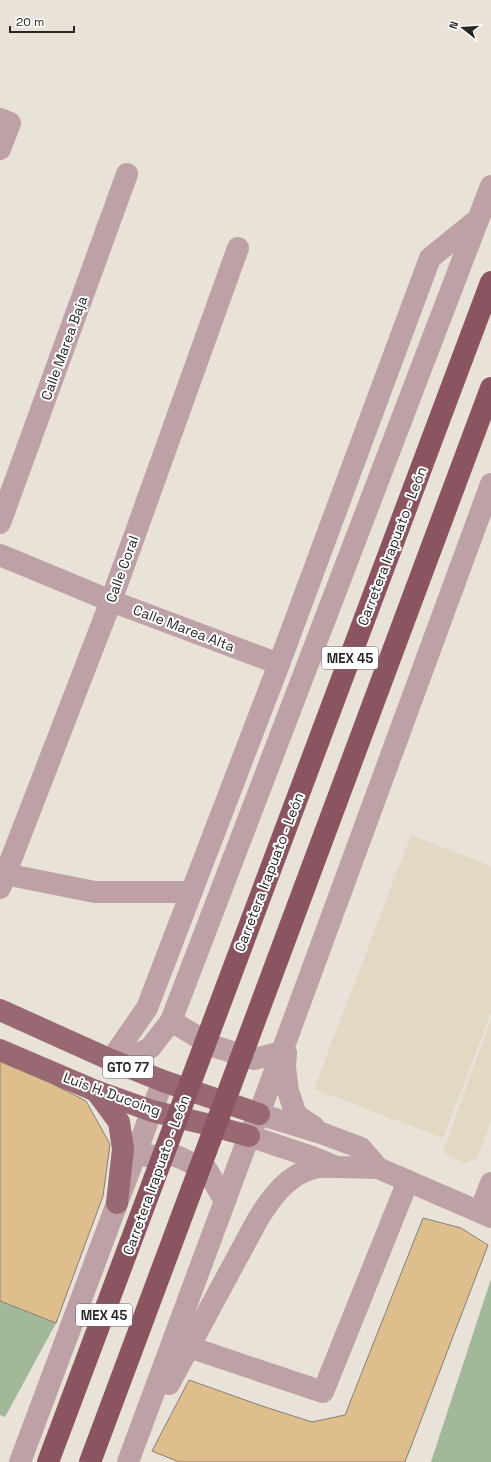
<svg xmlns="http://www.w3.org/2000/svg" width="491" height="1462" viewBox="0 0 491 1462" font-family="'Space Grotesk',sans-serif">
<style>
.commercial{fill:#e1d9c4}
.green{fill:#a2b89a}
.building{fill:#ddbe8c;stroke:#847e75}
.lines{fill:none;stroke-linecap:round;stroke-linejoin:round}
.minor{stroke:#bda1a6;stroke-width:22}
.major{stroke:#996973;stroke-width:22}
.highway{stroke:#8b5461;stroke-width:22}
.labels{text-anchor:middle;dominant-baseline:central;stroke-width:4;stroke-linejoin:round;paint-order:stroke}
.shield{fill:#fff;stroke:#686764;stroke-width:1}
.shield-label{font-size:13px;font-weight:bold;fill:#282622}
.street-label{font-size:14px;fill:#282622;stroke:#fff}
</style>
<rect width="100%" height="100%" fill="#e9e2d8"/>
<!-- commercial -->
<g class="commercial">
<path d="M411 835 491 866V1013L443 1138 314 1089Z"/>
<path d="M491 1019V1120L478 1157 464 1164 443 1152Z"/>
</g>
<!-- green -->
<g class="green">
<path d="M491 1279V1462H431Z"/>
<path d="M0 1301 56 1323 5 1417 0 1415Z"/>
</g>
<!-- building -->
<g class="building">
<path d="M0 1057 86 1101 110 1144 103 1196 56 1323 0 1301Z"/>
<path d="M423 1218 461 1228 488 1245 405 1462H179L152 1451 189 1380 262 1406 312 1422 345 1415Z"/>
</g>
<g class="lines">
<!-- minor -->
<g class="minor">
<path d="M0 119 10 123 0 149"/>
<path d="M0 523 127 174"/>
<path d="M0 555 111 601 279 664"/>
<path d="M5 874 95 892H191"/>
<path d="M0 888 111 601 238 248"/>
<path d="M171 1021 213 1046 254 1059 282 1052"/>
<path d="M286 1053 285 1067 288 1091 296 1115 314 1127"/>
<path d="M111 1060 134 1056 150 1048 171 1021 491 186"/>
<path d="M111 1060 147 1008 279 664 430 258 477 220"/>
<path d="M259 1114 324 1134 361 1148 378 1168 491 1217"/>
<path d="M249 1136 312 1157 336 1167 378 1168"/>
<path d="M146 1156 174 1155 207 1170 225 1201"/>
<path d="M480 1212 491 1183"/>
<path d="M189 1347 323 1392 408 1181"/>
<path d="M169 1384 258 1219C271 1198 288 1174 314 1168 321 1166 329 1167 336 1167"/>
<path d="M20 1462 163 1081"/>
<path d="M128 1462 249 1136 259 1114 491 484"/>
</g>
<!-- major -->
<g class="major">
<path d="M0 1010 111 1060 163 1081 259 1114"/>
<path d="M0 1050 96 1091 152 1111 206 1124 249 1136"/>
<path d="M96 1091 119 1122 123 1149 117 1203"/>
</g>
<!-- highway -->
<g class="highway">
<path d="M48 1462 491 282"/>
<path d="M90 1462 491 388"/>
</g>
</g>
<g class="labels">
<!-- shield labels -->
<g class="shield">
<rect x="322" y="647" width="56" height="22" rx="3"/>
<rect x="103" y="1056" width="50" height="22" rx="3"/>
<rect x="76" y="1304" width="56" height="22" rx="3"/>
</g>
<g class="shield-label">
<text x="350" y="658">MEX 45</text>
<text x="128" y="1067">GTO 77</text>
<text x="104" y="1315">MEX 45</text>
</g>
<!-- street labels -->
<g class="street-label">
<text transform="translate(64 348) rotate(-70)">Calle Marea Baja</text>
<text transform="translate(392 546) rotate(-69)">Carretera Irapuato - León</text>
<text transform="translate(122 569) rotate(-70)">Calle Coral</text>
<text transform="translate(184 628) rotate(21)">Calle Marea Alta</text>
<text transform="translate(269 872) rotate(-69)">Carretera Irapuato - León</text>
<text transform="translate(112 1094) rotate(20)">Luis H. Ducoing</text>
<text transform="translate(156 1175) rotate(-70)">Carretera Irapuato - León</text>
</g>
</g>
<!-- north arrow -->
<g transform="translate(463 28) rotate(287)" stroke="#ffffff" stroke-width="3" paint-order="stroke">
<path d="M0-3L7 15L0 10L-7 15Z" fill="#282622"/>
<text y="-6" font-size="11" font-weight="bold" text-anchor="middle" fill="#282622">N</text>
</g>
<!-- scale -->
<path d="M10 26v6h64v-6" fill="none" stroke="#282622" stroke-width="2"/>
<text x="16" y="26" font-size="12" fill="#282622" stroke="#ffffff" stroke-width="3" paint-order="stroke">20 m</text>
</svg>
